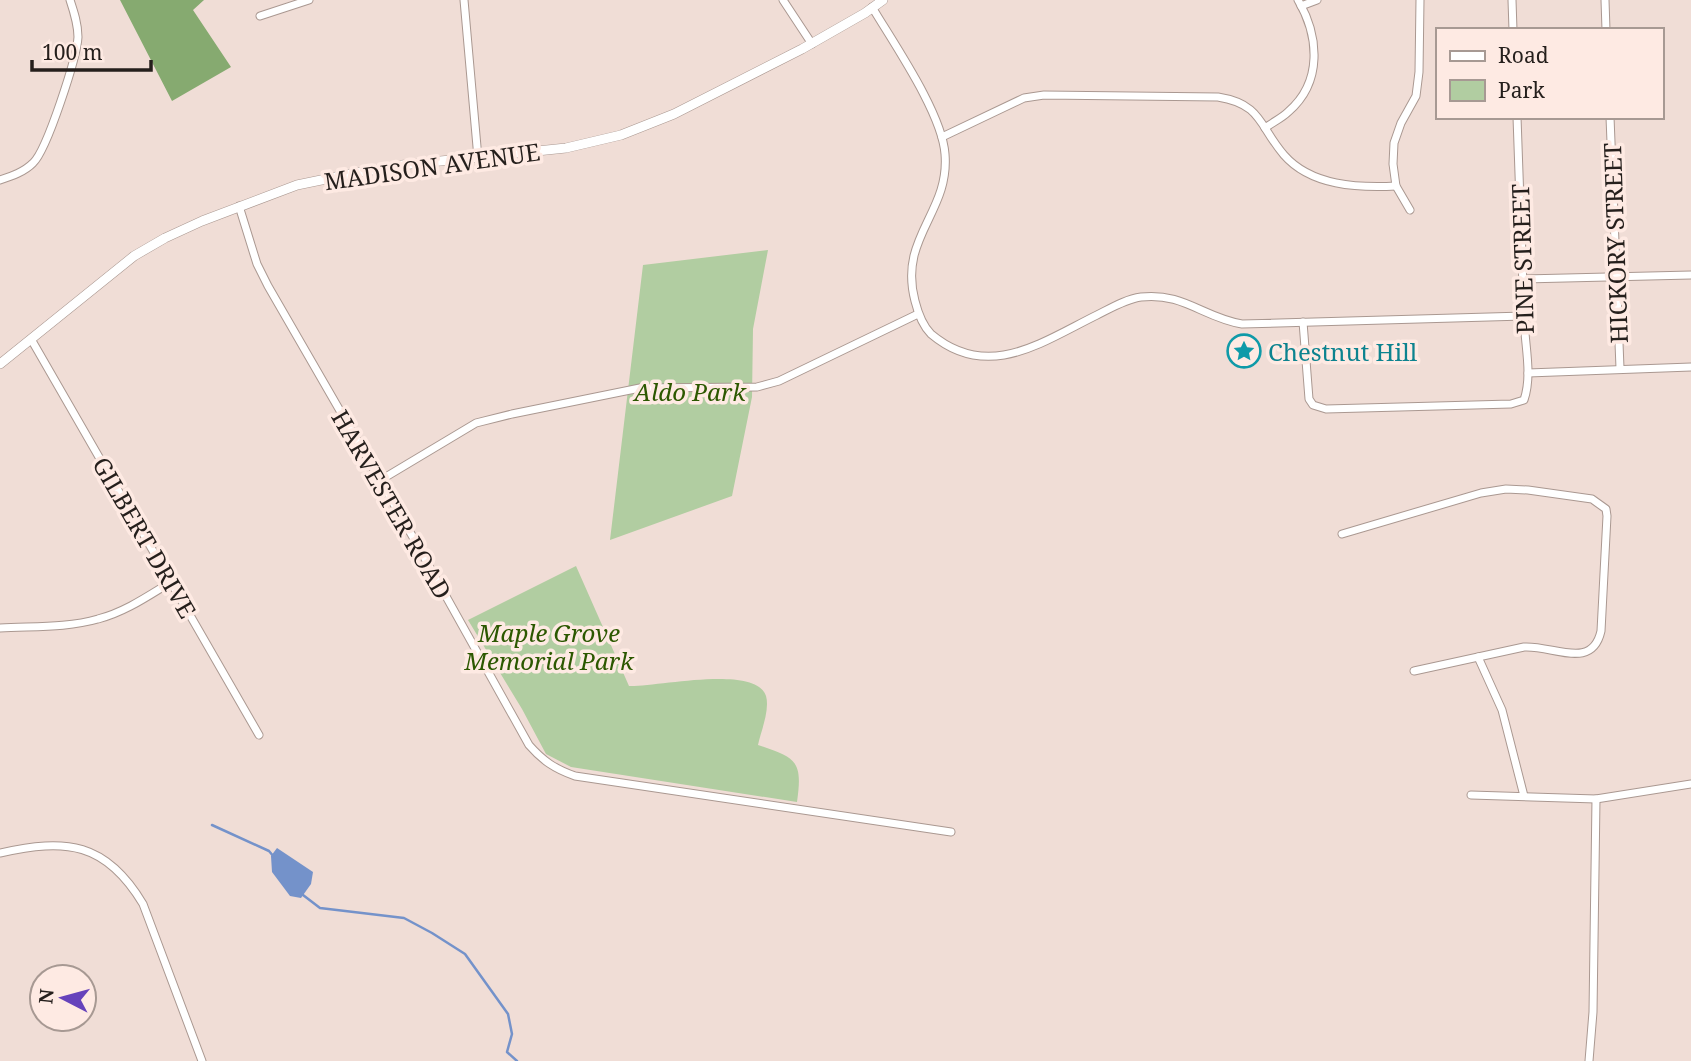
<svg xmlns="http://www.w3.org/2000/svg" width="1691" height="1061" viewBox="0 0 1691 1061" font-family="'Noto Serif',serif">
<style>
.green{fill:#b1cda1}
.forest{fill:#86aa70}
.water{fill:#7492ca}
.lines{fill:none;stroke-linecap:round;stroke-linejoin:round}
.stream{stroke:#7492ca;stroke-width:2.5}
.minor-casing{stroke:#aa9891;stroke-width:9}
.tertiary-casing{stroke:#aa9891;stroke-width:10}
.minor{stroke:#fff;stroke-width:7}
.tertiary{stroke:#fff;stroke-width:9}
.labels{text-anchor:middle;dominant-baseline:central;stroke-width:7;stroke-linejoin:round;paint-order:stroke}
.street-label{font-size:24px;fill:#251f1c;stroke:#feeae3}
.culture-label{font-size:24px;fill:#0d838f;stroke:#feeae3;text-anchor:start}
.park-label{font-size:24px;font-style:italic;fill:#2c5800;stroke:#feeae3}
</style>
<rect width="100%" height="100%" fill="#f0ddd6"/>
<!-- green -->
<g class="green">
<path d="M768 250 753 329 752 397 732 496 610 540 643 265Z"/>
<path d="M576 566 629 686C656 687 756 664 766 696 770 710 761 731 758 745 796 758 803 760 797 802L571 767 546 754 522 709 468 620Z"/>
</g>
<!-- forest -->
<path class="forest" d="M120 0H204L193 10 231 67 172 101Z"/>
<!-- water -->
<path class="water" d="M277 848 313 872 311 884 301 898 290 896 272 872 271 856Z"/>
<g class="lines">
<!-- stream -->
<g class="stream">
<path d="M212 825 269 851 274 857"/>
<path d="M303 895 320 908 404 918 432 933 465 954 508 1014 512 1034 507 1052 517 1061"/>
</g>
<defs>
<g id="minor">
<path d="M464 0 478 158"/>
<path d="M783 0 812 44"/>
<path d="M1512 0 1513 30"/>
<path d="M1605 0 1606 30"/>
<path d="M1301 6 1317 0"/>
<path d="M872 7C894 44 942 113 945 154 950 213 898 237 915 301 918 313 922 325 931 334 988 382 1042 342 1097 315 1111 308 1126 299 1141 297 1183 292 1204 318 1242 324L1524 316"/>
<path d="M260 16 309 0"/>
<path d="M1610 117 1620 368"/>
<path d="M1265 128C1273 122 1282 118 1288 112 1323 82 1319 36 1298 0"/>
<path d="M942 137 1024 98 1044 95 1218 97C1262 104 1259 126 1284 155 1311 186 1358 188 1396 186"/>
<path d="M0 180C12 176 24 172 33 163 47 150 77 57 78 37 78 24 74 12 70 0"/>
<path d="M239 206 257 264 268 286 414 539 529 745C543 761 555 769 575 776L951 832"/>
<path d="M1410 210 1396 186 1393 164 1394 143 1401 123 1416 96 1419 72 1420 0"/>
<path d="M1524 279 1691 275"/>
<path d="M1303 322 1309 399 1313 405 1326 409 1511 404 1524 400C1533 373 1524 343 1524 315 1522 249 1519 183 1517 117"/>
<path d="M31 339 259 735"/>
<path d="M1528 373 1691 367"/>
<path d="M379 481 476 423 512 414 640 388 757 387 779 381 918 314"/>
<path d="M1342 534 1481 493 1506 489 1528 490 1592 499 1606 509 1607 516 1601 631C1592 671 1553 645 1524 647L1414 671"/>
<path d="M0 628C32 626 67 628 98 619 125 612 148 596 171 582"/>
<path d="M1478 657 1502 710 1524 796"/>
<path d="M1471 795 1596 799 1691 784"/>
<path d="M0 853C66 838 106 842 143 904L202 1061"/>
<path d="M1589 1061 1593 1012 1596 799"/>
</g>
<path id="tertiary" d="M0 364 134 256 165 238 202 221 297 185 355 173 402 165 566 148 621 135 674 114 802 49 865 13 883 0"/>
</defs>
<!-- minor casing -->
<use href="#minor" class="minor-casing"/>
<!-- tertiary casing -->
<use href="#tertiary" class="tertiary-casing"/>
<!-- minor -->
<use href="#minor" class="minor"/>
<!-- tertiary -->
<use href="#tertiary" class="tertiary"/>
</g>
<!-- icons -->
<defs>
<symbol id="sight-ring" viewBox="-11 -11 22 22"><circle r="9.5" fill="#feeae3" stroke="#0f9aa8" stroke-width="1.5"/><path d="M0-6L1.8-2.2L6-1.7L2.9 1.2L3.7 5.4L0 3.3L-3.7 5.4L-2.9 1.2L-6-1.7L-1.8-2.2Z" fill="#0f9aa8"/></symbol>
</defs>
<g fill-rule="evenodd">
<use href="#sight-ring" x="1225" y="332" width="38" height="38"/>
</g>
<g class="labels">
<!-- street labels -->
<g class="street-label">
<text transform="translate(432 166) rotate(-8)">MADISON AVENUE</text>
<text transform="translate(1615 243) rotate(-92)">HICKORY STREET</text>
<text transform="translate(1522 259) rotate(-92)">PINE STREET</text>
<text transform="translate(392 504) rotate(60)">HARVESTER ROAD</text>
<text transform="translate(145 537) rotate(60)">GILBERT DRIVE</text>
</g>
<!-- culture labels -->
<g class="culture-label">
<text x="1268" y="351">Chestnut Hill</text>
</g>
<!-- park labels -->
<g class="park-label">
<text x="690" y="391">Aldo Park</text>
<text x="549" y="632">Maple Grove<tspan x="549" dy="28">Memorial Park</tspan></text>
</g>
</g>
<!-- legend -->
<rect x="1436" y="28" width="228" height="91" fill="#feeae3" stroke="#a79993" stroke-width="2"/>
<rect x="1450" y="51" width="35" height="10" fill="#ffffff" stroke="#a79993" stroke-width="2"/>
<text x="1498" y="63" font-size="21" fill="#251f1c">Road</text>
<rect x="1450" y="80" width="35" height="21" fill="#b1cda1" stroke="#a79993" stroke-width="2"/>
<text x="1498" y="98" font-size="21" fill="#251f1c">Park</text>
<!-- north arrow -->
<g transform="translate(63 998) rotate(276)"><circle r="33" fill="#feeae3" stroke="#a79993" stroke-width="2"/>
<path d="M0-5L12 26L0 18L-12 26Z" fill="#6542bb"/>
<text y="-10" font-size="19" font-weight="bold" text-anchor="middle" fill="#251f1c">N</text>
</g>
<!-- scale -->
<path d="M32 60v10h119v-10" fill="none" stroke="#251f1c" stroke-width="3.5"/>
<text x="42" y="60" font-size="21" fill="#251f1c" stroke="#feeae3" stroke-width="5" paint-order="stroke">100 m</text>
</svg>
